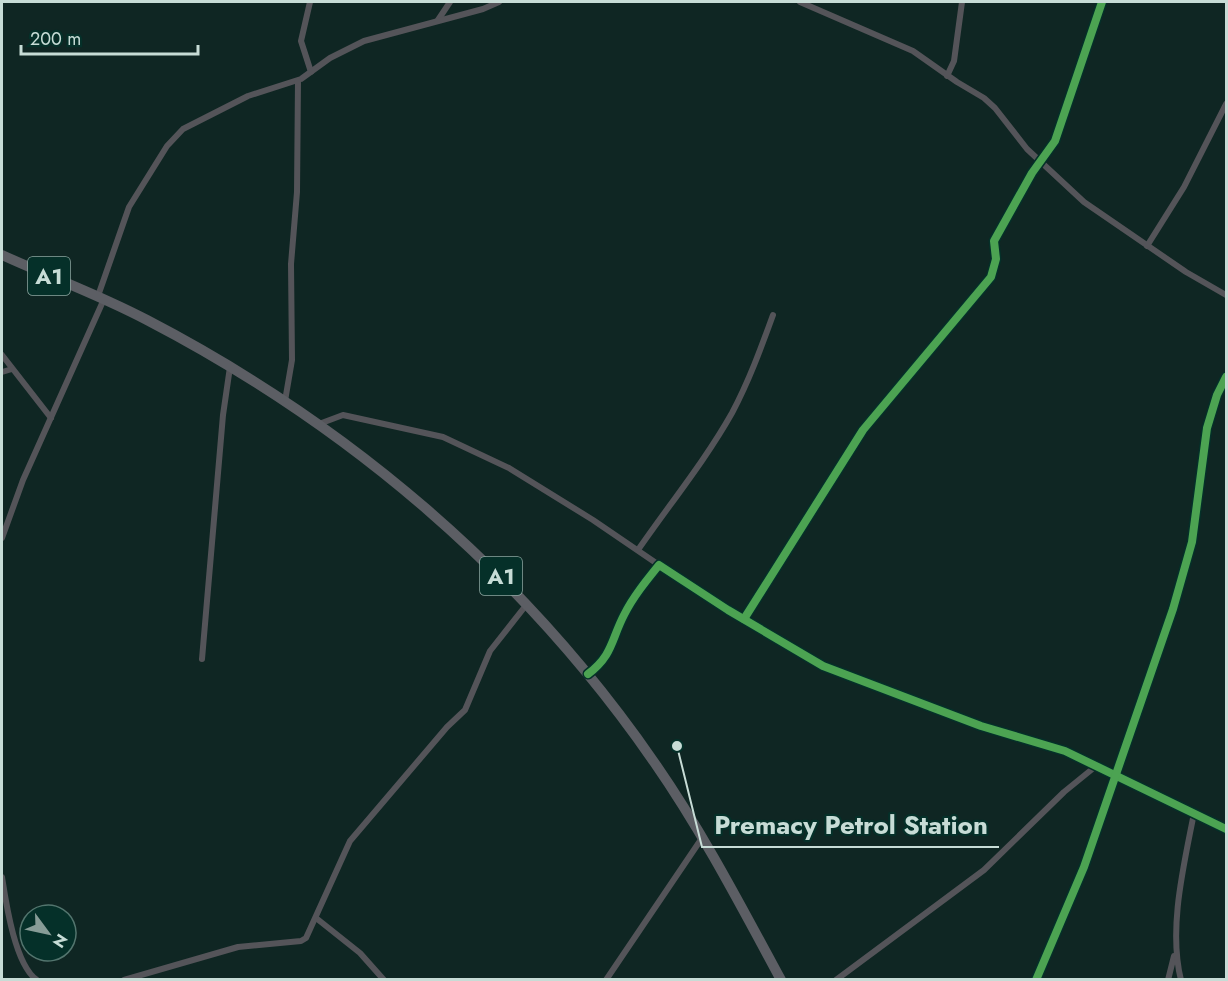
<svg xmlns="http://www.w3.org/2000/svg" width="1228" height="981" viewBox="0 0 1228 981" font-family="Jost,sans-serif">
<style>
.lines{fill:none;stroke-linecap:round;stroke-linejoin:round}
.minor{stroke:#545459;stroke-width:6}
.tertiary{stroke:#545459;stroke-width:8}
.trunk{stroke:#5c5e64;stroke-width:10}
.cycleway-casing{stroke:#053029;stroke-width:11}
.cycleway{stroke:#4ca352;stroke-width:8}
.labels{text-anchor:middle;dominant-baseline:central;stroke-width:4.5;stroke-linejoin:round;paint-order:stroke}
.shield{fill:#053029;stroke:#8da8a2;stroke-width:1.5}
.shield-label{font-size:22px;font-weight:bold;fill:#c7dcd6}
.leader{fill:none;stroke:#c7dcd6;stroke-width:2}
.callout-dot{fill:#c7dcd6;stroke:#053029;stroke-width:2}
.callout-label{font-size:26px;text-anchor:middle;font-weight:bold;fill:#c7dcd6;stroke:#053029;stroke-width:4.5;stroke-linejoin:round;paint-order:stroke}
</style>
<rect width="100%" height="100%" fill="#0f2623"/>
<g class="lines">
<!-- minor -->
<g class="minor">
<path d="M310 2 301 41 311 72"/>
<path d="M800 2 913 51 957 82 984 98 995 108 1027 149 1084 202 1186 272 1226 295"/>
<path d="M438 20 450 2"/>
<path d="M947 76 954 61 962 2"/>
<path d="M1147 246 1184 187 1226 104"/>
<path d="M98 296 129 207 167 146 183 129 248 96 301 79 330 58 364 41 483 9 499 2"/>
<path d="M2 355 51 418"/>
<path d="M2 372 12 369"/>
<path d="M285 401 292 360 291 264 297 192 298 81"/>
<path d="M319 424 343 415 443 437 509 468 593 520 659 565"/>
<path d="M2 538 23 480 104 299"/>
<path d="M638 550C669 505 705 461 732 413 749 381 761 348 773 315"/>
<path d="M744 619 863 430 991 277 996 259 994 241 1032 173 1055 141 1102 2"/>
<path d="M202 659 223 415 230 367"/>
<path d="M588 674C613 655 611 640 624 615 633 597 646 581 659 565L728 610 823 666 981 726 1065 751 1226 829"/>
<path d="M2 877C6 903 15 965 37 980"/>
<path d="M316 918 360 953 384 980"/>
<path d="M124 980 238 947 301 941 306 938 350 841 447 727 465 710 490 651 527 604"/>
<path d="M606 980 702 838"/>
<path d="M836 980 984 870 1064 792 1096 766"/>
<path d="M1168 980 1174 956"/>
<path d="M1181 980C1168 928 1184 865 1194 813"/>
</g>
<!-- tertiary -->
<path class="tertiary" d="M1036 980 1084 867 1173 609 1192 542 1207 428 1217 395 1226 377"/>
<!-- trunk -->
<path class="trunk" d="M2 255C50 277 100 295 147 320 349 425 524 574 654 762 702 831 741 906 781 980"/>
<defs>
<g id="cycleway">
<path d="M744 619 863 430 991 277 996 259 994 241 1032 173 1055 141 1102 2"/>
<path d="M588 674C613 655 611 640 624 615 633 597 646 581 659 565L728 610 823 666 981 726 1065 751 1226 829"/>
<path d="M1036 980 1084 867 1173 609 1192 542 1207 428 1217 395 1226 377"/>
</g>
</defs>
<!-- cycleway casing -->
<use href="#cycleway" class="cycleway-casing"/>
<!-- cycleway -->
<use href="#cycleway" class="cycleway"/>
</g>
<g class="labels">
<!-- shield labels -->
<g class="shield">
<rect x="28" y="257" width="42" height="38" rx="4.5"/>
<rect x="480" y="557" width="42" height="38" rx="4.5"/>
</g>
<g class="shield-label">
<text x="49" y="276">A1</text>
<text x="501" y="576">A1</text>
</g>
</g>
<!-- callouts -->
<path class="leader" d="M677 746L702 847H999"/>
<circle class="callout-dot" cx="677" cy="746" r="6"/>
<g class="callout-label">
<text x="851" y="834">Premacy Petrol Station</text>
</g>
<!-- border -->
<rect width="1228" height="981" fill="none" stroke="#c7dcd6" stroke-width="6"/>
<!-- north arrow -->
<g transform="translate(48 933) rotate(123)"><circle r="28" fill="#053029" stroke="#53756e" stroke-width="1.5"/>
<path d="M0-4.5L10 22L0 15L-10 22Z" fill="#879c97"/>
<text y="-9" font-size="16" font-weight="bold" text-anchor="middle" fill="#c7dcd6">N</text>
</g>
<!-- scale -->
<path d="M21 45v9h177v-9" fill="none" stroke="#c7dcd6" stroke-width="3"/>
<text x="30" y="45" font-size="18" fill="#c7dcd6" stroke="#053029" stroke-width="4.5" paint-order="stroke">200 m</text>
</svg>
